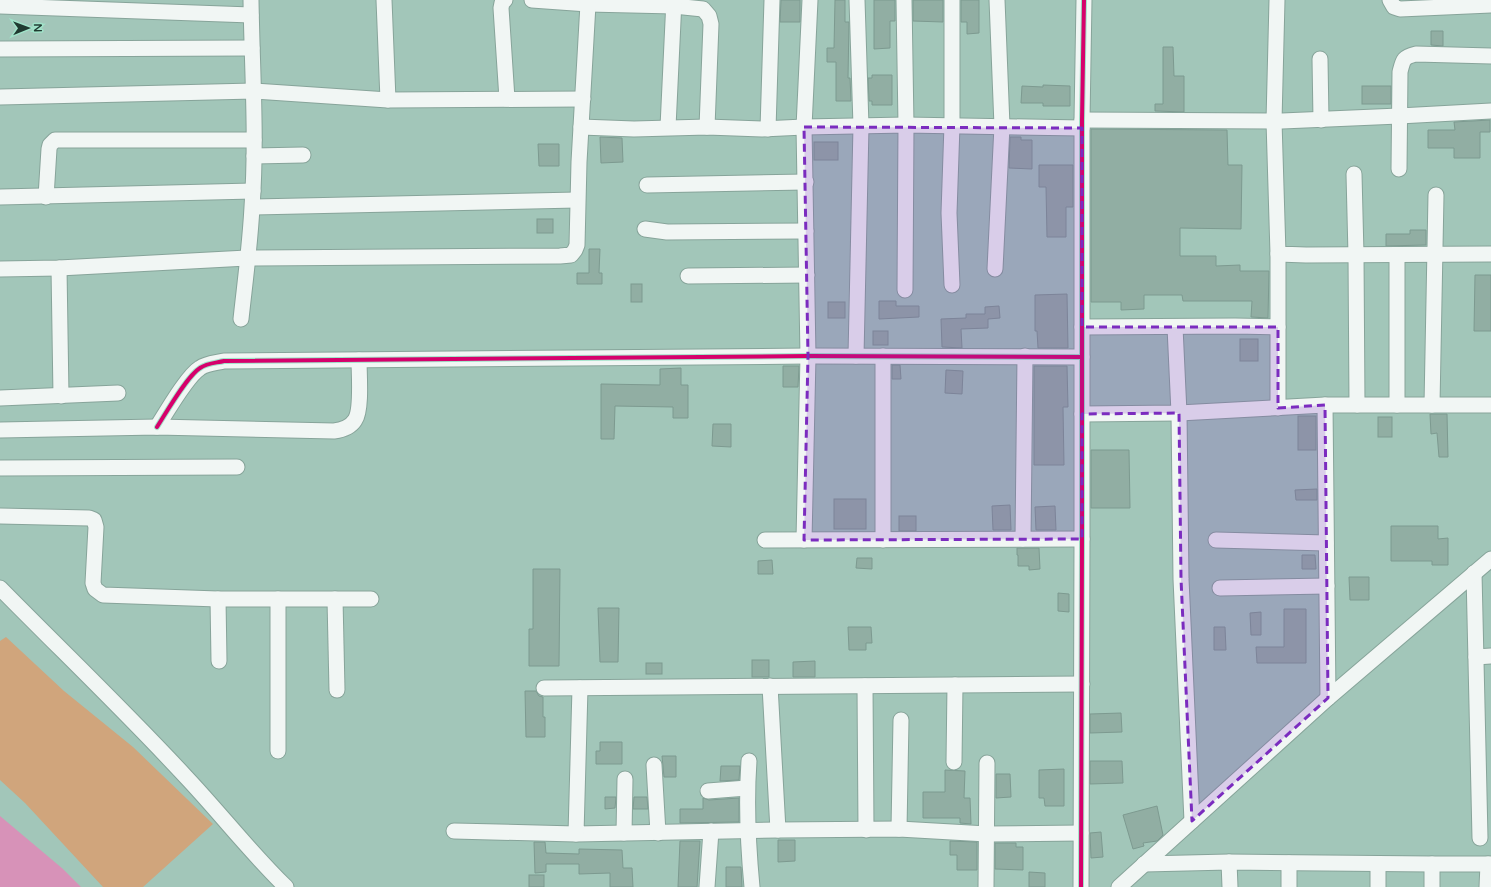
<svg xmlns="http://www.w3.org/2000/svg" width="1491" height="887" viewBox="0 0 1491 887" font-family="'Varela Round',sans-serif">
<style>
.green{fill:#d0a57c}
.water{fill:#d792b8}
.building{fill:#91aea3;stroke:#7d9a90}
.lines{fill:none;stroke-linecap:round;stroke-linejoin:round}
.minor-casing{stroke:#87a49a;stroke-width:17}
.minor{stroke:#f1f6f4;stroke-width:15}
.cycleway-casing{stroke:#a0e3c9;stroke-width:6}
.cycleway{stroke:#d6006c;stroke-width:4}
.marked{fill:#7b2cbf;fill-opacity:0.2;stroke:#7b2cbf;stroke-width:3;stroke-dasharray:8 5;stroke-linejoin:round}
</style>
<rect width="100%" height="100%" fill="#a2c6b9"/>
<!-- green -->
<path class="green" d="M6 637 64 691 133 747 213 824 143 887H103L25 803 0 780V641Z"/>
<!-- water -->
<path class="water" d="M0 816 63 869 81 887H0Z"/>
<!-- building -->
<g class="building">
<path d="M781 0H800V22H780Z"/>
<path d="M835 0H845V22H849L848 78H850L851 101H836V62H827V48H834Z"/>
<path d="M874 0H895V21H890V48L874 49Z"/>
<path d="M913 0H943V22L913 21Z"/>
<path d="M961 0H979V33L967 34V22H961Z"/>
<path d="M1431 31H1443V46L1431 45Z"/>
<path d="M1163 47H1173L1174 76H1184V112L1155 111V104H1163Z"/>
<path d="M872 75H892V105H872V101H869L868 78H872Z"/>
<path d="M1043 85 1070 86V106H1043V103H1021L1022 86 1043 87Z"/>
<rect x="1362" y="86" width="29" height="18"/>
<path d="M1490 120V132H1480V158H1454V148H1428V130H1455L1454 122Z"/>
<path d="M1091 129 1227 130 1228 165H1242L1241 229 1180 228V256H1216V266L1240 265V271H1269L1268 318 1251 317 1252 301H1183L1182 295H1144V309L1121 310V302H1091Z"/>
<path d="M600 137 622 138 623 162 601 163Z"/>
<path d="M1010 137H1021V140H1032V169L1009 168Z"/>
<rect x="814" y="142" width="24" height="18"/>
<path d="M538 144H559V166H539Z"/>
<path d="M1039 165H1073V207H1066V237H1047L1046 187H1039Z"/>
<rect x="537" y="219" width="16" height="14"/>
<path d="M1410 230H1426V245L1386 246V234H1410Z"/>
<path d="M589 249H600L599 273H602V284H577V273H589Z"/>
<path d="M1475 275H1491V331H1474Z"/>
<rect x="631" y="284" width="11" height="18"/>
<path d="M1067 294 1068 348H1038L1037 331H1035V295Z"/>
<path d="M879 301H896V306H919V317L879 319Z"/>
<rect x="828" y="302" width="17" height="16"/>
<path d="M999 306 1000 318 988 319V328L961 329 962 348 942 347 941 319 966 318V314H985V307Z"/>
<rect x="873" y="331" width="15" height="14"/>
<rect x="1240" y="339" width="18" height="22"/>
<path d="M892 365H900L901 379H892Z"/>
<path d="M783 366H799L798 387H783Z"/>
<path d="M1034 366H1067L1068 407H1063L1064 465H1034Z"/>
<path d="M681 368V385H688V418H673V407L615 406 614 439H601V384L660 385V369Z"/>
<path d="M946 370 963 371 962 394 945 393Z"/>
<path d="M1430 414H1447L1448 457H1439L1437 433 1431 434Z"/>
<rect x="1298" y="416" width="18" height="34"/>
<rect x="1378" y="417" width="14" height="20"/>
<path d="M713 424H731V447L712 446Z"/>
<path d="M1091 450H1129L1130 508H1091Z"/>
<path d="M1317 489V500H1296L1295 490Z"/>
<rect x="834" y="499" width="32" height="30"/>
<path d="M1010 505 1011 530H993L992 506Z"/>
<path d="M1055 506 1056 530H1036L1035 507Z"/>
<rect x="899" y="516" width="17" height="15"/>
<path d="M1391 526H1438V539L1448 538V565H1432V561H1391Z"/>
<path d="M1017 548H1039L1040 569 1029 570V566H1018V555H1017Z"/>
<path d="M1302 555H1315L1316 569H1302Z"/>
<path d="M857 558H872V569L856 568Z"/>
<path d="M772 560 773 574H758V561Z"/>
<path d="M533 569H560L559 666H529V629H533Z"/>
<path d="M1349 577H1369V600H1350Z"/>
<path d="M1058 593 1069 594V612L1058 611Z"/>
<path d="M598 608H619L618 662H600Z"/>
<path d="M1284 609H1306V663H1257L1256 647H1284Z"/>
<path d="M1261 612V635H1251L1250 613Z"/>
<path d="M848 627H871L872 643H866V650H849Z"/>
<path d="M1214 627H1225L1226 650H1214Z"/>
<rect x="752" y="660" width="17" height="17"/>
<path d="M815 661V677H793V662Z"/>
<rect x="646" y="663" width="16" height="11"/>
<path d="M525 691H536L539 696 543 697V717H545V737H526Z"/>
<path d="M1121 713 1122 732 1090 733V714Z"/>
<path d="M600 742H622V764H596V751H600Z"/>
<path d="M662 756H676V777H664Z"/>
<path d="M1090 761H1122L1123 783 1090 784Z"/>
<path d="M721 766H740L739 780 720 781Z"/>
<path d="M1064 769V806H1045L1044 798H1039V770Z"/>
<path d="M945 770 965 771 964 798H970L971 824 960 823V818H923V792H945Z"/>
<path d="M996 774H1010L1011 797 996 798Z"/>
<path d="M605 797H616L615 808 605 809Z"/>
<path d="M634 797H647L648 809H633Z"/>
<path d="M703 798 709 800 739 798V822L680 823V809H703Z"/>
<path d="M1157 806 1163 835 1157 841 1143 843 1144 846 1133 849 1123 815Z"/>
<path d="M1101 832 1103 857 1091 858 1090 833Z"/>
<path d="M778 840H795V861L778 862Z"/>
<path d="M680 841H700L697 887H678Z"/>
<path d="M950 841 977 842V870H957V855H950Z"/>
<path d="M534 842H545L546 853 579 854V849L622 850 623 868H632L633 887H610V873L579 874V864H546V872L535 873Z"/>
<path d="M995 843H1016V847H1023V870L995 869Z"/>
<path d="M726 867H741L742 887H726Z"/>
<path d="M1029 872 1045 873V887H1029Z"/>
<rect x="529" y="875" width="15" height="12"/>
</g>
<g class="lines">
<defs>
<g id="minor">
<path d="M384 0 388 100"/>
<path d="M505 0 502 3 501 8 507 99"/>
<path d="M532 0 588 4 674 6 703 9 709 16 711 24 707 127"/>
<path d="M904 0 906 125 905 290"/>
<path d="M1277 0 1274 121 1278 254 1306 255 1491 254"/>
<path d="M1390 0 1394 7 1400 9 1491 5"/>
<path d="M0 6 251 15"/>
<path d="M0 49 252 48"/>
<path d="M1320 59 1321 120"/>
<path d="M0 97 254 91 388 100 583 99"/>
<path d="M1082 120 1282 121 1399 116 1491 111"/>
<path d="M581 127 634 129 707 127 762 129 804 127 906 125 1082 128"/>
<path d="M668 127 674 0"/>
<path d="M768 129 772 0"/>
<path d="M254 156 303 155"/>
<path d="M1399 169 1400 72C1403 60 1403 57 1416 54L1491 56"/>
<path d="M1354 174 1356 255 1357 405"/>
<path d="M647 185 806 182"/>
<path d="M0 197 253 191"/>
<path d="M46 197 49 149 50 145 55 140H254"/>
<path d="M253 207 577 200"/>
<path d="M645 229 667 232 806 231"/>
<path d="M1278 254V408"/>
<path d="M59 268 61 396"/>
<path d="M0 269 59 268 247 258 560 256 571 255 575 250 577 245 579 162 588 4"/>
<path d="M995 269 1002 126 997 0"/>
<path d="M688 276 807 275"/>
<path d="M952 285 949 213 952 125V0"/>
<path d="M241 319C245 282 250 245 252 207 257 138 252 69 251 0"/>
<path d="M1082 327 1235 326 1278 327"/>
<path d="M1175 327 1179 413 1181 579 1192 821"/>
<path d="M856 356 861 126 857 0"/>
<path d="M883 356V540"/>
<path d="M0 398 118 393"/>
<path d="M1325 405 1328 698"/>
<path d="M1397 405V255"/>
<path d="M1432 405 1436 195"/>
<path d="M1082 414 1179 413 1325 405H1491"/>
<path d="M157 427C166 413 187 376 200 368 207 363 216 363 224 361L808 356 1082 357"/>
<path d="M0 430 157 427 334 431C342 430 350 428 355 420 362 410 359 373 359 360"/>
<path d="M0 468 237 467"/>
<path d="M0 516 89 518 94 520 96 527 93 583 95 589 103 595 218 599H371"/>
<path d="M1023 539 1025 356"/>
<path d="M765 540 1082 539"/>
<path d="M804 540 808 356 804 127 810 0"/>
<path d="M1216 540 1326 543"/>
<path d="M1474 573 1480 838"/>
<path d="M0 588C62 651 126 712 186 777 220 813 250 852 286 887"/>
<path d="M1220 588 1327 586"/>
<path d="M218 599 219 661"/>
<path d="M335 599 337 690"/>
<path d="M1476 657 1491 656"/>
<path d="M770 686 778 830"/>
<path d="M865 686 866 830"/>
<path d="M544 688 1082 684"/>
<path d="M580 688 576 834 778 830 899 829 987 834 1081 833"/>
<path d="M278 751V599"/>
<path d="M749 761C746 803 748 845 752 887"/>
<path d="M954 762 955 685"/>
<path d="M654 765 658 833"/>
<path d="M708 791 747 788"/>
<path d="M899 829 901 720"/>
<path d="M454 831 576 834"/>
<path d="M624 833 625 779"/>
<path d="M1229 862 1230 887"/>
<path d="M1289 863V887"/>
<path d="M1144 864 1229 862 1432 864"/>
<path d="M707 887 711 831"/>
<path d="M986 887 987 763"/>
<path d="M1081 887 1082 539V120L1084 0"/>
<path d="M1119 887 1328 698 1491 559"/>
<path d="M1378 887V864"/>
<path d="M1432 887V864H1491"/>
<path d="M1487 887 1488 864"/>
</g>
</defs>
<!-- minor casing -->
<use href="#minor" class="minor-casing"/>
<!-- minor -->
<use href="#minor" class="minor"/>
<defs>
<g id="cycleway">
<path d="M157 427C166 413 187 376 200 368 207 363 216 363 224 361L808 356 1082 357"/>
<path d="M1081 887 1082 539V120L1084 0"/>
</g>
</defs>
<!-- cycleway casing -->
<use href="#cycleway" class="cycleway-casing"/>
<!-- cycleway -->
<use href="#cycleway" class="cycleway"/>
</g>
<!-- marked area -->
<path class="marked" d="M804 127 1082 128V327H1278V408L1325 405 1328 698 1192 821 1181 579 1179 413 1082 414V539L804 540 808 356Z"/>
<!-- north arrow -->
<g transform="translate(28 28) rotate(89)" stroke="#a0e3c9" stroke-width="3" paint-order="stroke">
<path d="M0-3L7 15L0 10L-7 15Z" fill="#1f3a30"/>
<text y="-6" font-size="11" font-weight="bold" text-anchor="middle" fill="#1f3a30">N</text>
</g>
</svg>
